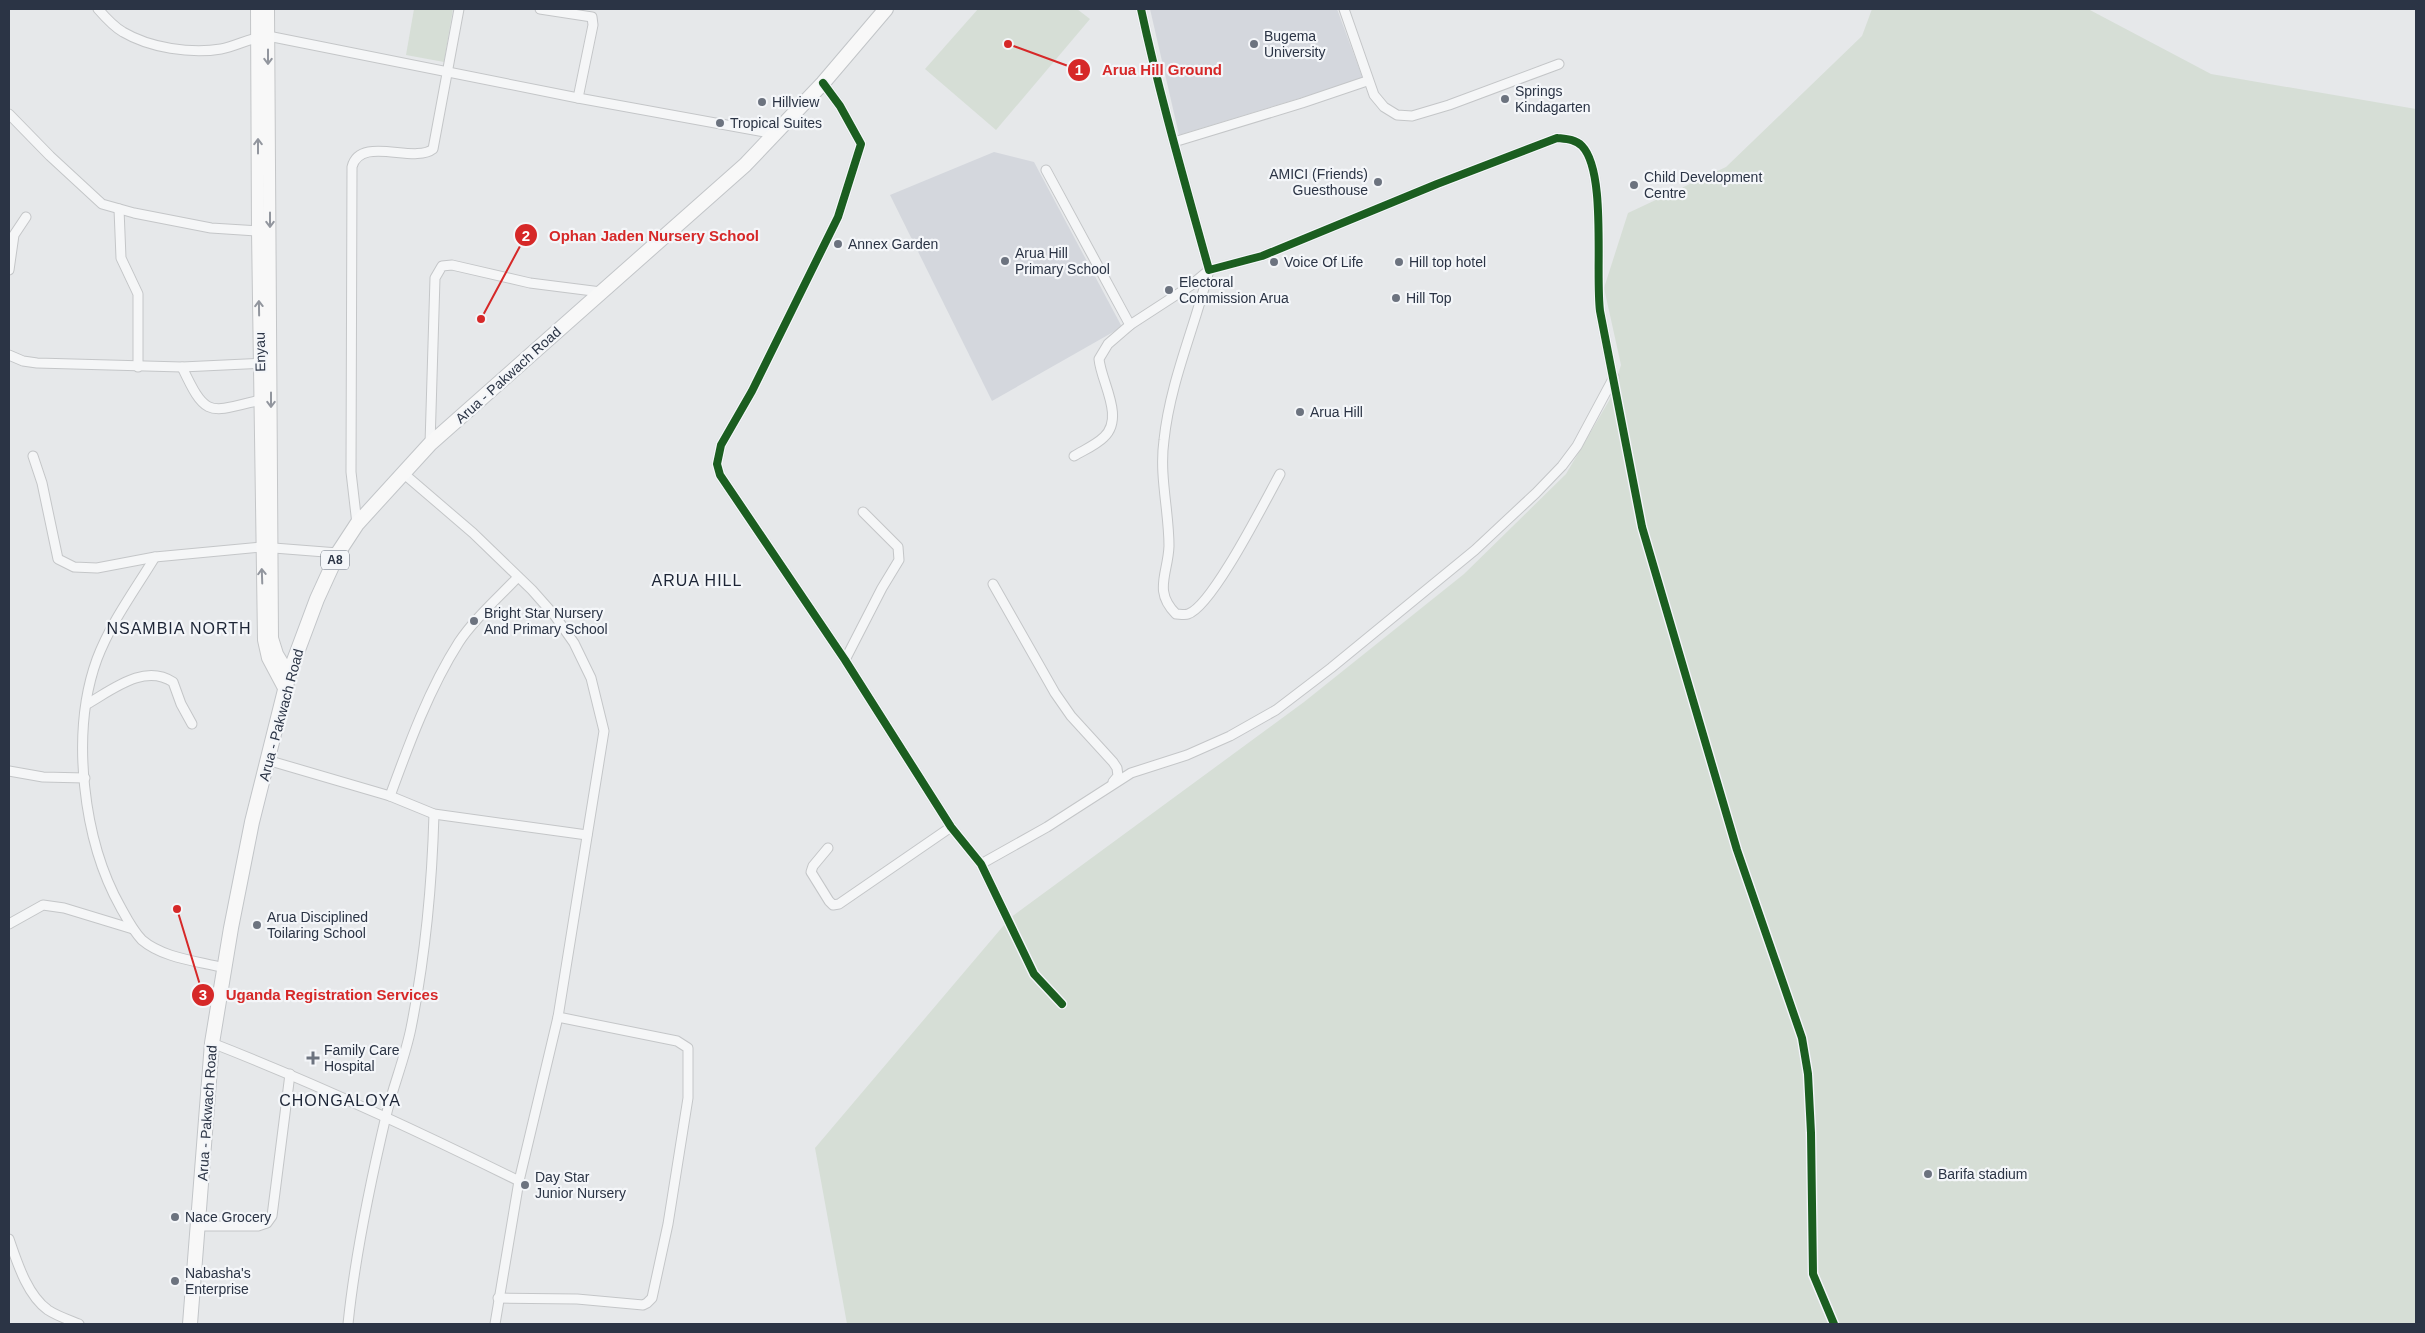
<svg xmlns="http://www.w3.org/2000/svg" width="2425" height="1333" viewBox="0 0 2425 1333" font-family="Arial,sans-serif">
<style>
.built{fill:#d4d7dd}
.green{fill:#d6ded6}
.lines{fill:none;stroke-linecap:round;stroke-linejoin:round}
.street-casing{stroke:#c4c6c8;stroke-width:11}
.secondary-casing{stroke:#c4c6c8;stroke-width:14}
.primary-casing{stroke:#c2c5c8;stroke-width:16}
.street{stroke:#f5f6f7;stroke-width:9}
.secondary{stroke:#f8f8f8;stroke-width:12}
.primary{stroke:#f8f8f8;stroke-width:14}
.cycleway-casing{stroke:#f4f6f9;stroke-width:11}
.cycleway{stroke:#1b5e20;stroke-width:8}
.oneway{stroke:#92969e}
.poi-dot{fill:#6c737f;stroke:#f4f6f9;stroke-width:2}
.labels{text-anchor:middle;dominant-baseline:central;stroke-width:4.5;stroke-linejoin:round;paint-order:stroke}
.shield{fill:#f4f6f9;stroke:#676e7b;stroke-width:1}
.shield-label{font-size:12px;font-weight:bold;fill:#2b3445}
.poi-label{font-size:14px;fill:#2b3445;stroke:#f4f6f9;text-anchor:start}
.street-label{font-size:14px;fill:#2b3445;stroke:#f4f6f9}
.quarter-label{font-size:16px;letter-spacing:1px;fill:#1d2536;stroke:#f4f6f9}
.leader{fill:none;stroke:#d62828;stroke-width:2}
.callout-dot{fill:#d62828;stroke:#f4f6f9;stroke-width:2}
.mark-label{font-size:15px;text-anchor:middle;font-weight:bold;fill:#fff}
.callout-label{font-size:15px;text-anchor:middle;font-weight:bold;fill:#d62828;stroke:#f4f6f9;stroke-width:4.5;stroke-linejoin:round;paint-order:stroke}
</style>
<rect width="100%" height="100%" fill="#e6e8ea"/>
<!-- built -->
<g class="built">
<path d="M1150 9H1337L1363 79 1179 135Z"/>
<path d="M994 152 1034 162 1122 327 992 401 890 195Z"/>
</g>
<!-- green -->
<g class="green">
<path d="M414 9H453L444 62 406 55Z"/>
<path d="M978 9H1077L1090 19 996 130 925 69Z"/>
<path d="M1872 9H2088L2211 74 2416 109V1324H847L815 1148 1010 918 1304 702 1464 574 1566 474 1610 399 1621 365 1604 288 1628 213 1726 167 1862 36Z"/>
</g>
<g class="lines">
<defs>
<g id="street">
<path d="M98 9C105 17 114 27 123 32 150 48 191 54 221 49 237 46 251 37 268 36L578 98 765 132 771 139"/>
<path d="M540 9 592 17 593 25 578 98"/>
<path d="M1141 9C1160 97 1185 183 1209 270L1262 256 1437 184 1557 138C1566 139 1575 139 1582 146 1607 172 1595 272 1600 311L1642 527 1737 850 1802 1038 1808 1074 1811 1133 1813 1274 1834 1324"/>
<path d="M1344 9 1374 95 1384 107 1397 115 1412 116 1449 105 1559 64"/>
<path d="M823 83 840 106 861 144 838 217 752 391 721 445 717 464 720 475 845 660 951 827 981 864 1034 974 1062 1004"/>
<path d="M9 114 50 156 102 204 134 213 211 228 258 231"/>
<path d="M1174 142 1302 103 1367 81"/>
<path d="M1046 170 1130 325 1190 286 1208 271"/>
<path d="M119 209 121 258 138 294V367"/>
<path d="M9 270 14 235 26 217"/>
<path d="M1209 270C1195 327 1170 382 1164 440 1159 476 1169 511 1169 546 1168 574 1153 591 1176 614 1179 614 1185 615 1188 614 1212 607 1266 499 1280 474"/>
<path d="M9 355 23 361 37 363 182 367 264 363"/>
<path d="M182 367C206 418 208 413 260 400"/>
<path d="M430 444 435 278 442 266 452 265 530 283 601 292"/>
<path d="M33 456 42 483 58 559 74 567 97 568 155 557 261 547 338 553"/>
<path d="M1074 456C1084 450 1096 445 1104 437 1125 417 1101 382 1099 359L1108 344 1130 325"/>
<path d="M403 473 473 533 532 590 555 616 574 643 591 678 604 731 558 1017 519 1181 495 1324"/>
<path d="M357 524 351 472 352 167C360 135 414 164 433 149L459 9"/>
<path d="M155 557C135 590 111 622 97 659 70 733 83 841 121 908 127 919 133 931 142 940 163 958 197 961 224 968"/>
<path d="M993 584 1055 693 1071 716 1113 762 1117 768 1118 776 1113 782"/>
<path d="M845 660 882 588 899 560 898 547 863 512"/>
<path d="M87 704C112 690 144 663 173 682L181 704 192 724"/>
<path d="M267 760 390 796 434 814 587 835"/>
<path d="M9 771 43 777 85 778"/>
<path d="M390 796C409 744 429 689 459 642 475 618 498 598 518 577"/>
<path d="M828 848 813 866 811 872 829 901 833 905 839 904 951 827"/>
<path d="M981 864 1047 827 1131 773 1187 755 1230 736 1276 710 1331 668 1475 550 1536 493 1562 466 1577 446 1614 377"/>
<path d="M9 924 43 905 64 908 133 929"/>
<path d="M212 1043C317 1084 418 1131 519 1181"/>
<path d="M199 1226H258L267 1223 272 1216 290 1074"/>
<path d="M9 1239C17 1262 27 1295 48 1310 57 1316 69 1320 79 1324"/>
<path d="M498 1298 577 1299 643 1305 647 1303 652 1298 668 1224 688 1098V1048L677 1041 558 1017"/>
<path d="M348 1324C355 1255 370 1184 386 1116 393 1086 405 1058 411 1028 425 958 432 885 434 814"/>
</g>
<g id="secondary">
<path d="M257 9 258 231 264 640 268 658 285 690"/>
<path d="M268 9 272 638 277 654 289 674"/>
</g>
<path id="primary" d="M190 1324 212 1043 231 928 252 822 289 674 317 599 338 553 357 524 430 444 745 165 823 83 886 9"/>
</defs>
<!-- street casing -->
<use href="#street" class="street-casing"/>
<!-- secondary casing -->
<use href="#secondary" class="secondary-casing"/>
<!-- primary casing -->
<use href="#primary" class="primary-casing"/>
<!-- street -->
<use href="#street" class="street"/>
<!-- secondary -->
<use href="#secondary" class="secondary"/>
<!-- primary -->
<use href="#primary" class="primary"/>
<defs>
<g id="cycleway">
<path d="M1141 9C1160 97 1185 183 1209 270L1262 256 1437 184 1557 138C1566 139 1575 139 1582 146 1607 172 1595 272 1600 311L1642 527 1737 850 1802 1038 1808 1074 1811 1133 1813 1274 1834 1324"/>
<path d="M823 83 840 106 861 144 838 217 752 391 721 445 717 464 720 475 845 660 951 827 981 864 1034 974 1062 1004"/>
</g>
</defs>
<!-- cycleway casing -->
<use href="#cycleway" class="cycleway-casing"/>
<!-- cycleway -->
<use href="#cycleway" class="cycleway"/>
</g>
<!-- one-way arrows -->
<defs><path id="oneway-shaft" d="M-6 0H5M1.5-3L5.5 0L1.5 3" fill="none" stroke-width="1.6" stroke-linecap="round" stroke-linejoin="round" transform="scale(1.25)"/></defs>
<g class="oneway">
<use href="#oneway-shaft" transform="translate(268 57) rotate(90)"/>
<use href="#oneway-shaft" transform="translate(258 146) rotate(-90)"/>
<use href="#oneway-shaft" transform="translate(270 220) rotate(90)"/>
<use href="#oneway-shaft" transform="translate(259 308) rotate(-91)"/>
<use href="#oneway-shaft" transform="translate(271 400) rotate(90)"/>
<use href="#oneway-shaft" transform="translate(262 576) rotate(-92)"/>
</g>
<!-- markers -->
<g class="poi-dot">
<circle cx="1254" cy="44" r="5"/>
<circle cx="1505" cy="99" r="5"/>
<circle cx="762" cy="102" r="5"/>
<circle cx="720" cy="123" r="5"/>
<circle cx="1378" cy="182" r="5"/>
<circle cx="1634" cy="185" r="5"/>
<circle cx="838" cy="244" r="5"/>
<circle cx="1005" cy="261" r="5"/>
<circle cx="1274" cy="262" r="5"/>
<circle cx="1399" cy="262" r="5"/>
<circle cx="1169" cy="290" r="5"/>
<circle cx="1396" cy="298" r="5"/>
<circle cx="1300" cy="412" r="5"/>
<circle cx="474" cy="621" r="5"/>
<circle cx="257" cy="925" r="5"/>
<path d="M310.5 1050.5h5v5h5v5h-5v5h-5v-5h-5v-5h5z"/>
<circle cx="1928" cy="1174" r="5"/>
<circle cx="525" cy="1185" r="5"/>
<circle cx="175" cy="1217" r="5"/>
<circle cx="175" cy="1281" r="5"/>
</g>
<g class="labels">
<!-- shield labels -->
<rect class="shield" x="321" y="550.5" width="28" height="19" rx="4"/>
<g class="shield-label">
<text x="335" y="560">A8</text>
</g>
<!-- poi labels -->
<g class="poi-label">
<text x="1264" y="36">Bugema<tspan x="1264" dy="16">University</tspan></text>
<text x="1515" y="91">Springs<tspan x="1515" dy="16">Kindagarten</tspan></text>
<text x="772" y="102">Hillview</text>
<text x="730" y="123">Tropical Suites</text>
<text x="1368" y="174" text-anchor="end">AMICI (Friends)<tspan x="1368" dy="16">Guesthouse</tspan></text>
<text x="1644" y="177">Child Development<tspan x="1644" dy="16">Centre</tspan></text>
<text x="848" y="244">Annex Garden</text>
<text x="1015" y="253">Arua Hill<tspan x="1015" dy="16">Primary School</tspan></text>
<text x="1284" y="262">Voice Of Life</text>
<text x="1409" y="262">Hill top hotel</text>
<text x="1179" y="282">Electoral<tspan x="1179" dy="16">Commission Arua</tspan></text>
<text x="1406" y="298">Hill Top</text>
<text x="1310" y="412">Arua Hill</text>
<text x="484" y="613">Bright Star Nursery<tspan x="484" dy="16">And Primary School</tspan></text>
<text x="267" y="917">Arua Disciplined<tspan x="267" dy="16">Toilaring School</tspan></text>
<text x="324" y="1050">Family Care<tspan x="324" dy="16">Hospital</tspan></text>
<text x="1938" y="1174">Barifa stadium</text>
<text x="535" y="1177">Day Star<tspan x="535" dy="16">Junior Nursery</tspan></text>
<text x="185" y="1217">Nace Grocery</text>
<text x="185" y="1273">Nabasha's<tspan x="185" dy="16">Enterprise</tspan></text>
</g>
<!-- street labels -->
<g class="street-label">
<text transform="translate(260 352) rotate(-91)">Enyau</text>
<text transform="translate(508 375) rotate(-42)">Arua - Pakwach Road</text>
<text transform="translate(281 715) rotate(-75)">Arua - Pakwach Road</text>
<text transform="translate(207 1113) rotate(-86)">Arua - Pakwach Road</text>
</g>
<!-- quarter labels -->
<g class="quarter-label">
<text x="697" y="580">ARUA HILL</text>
<text x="179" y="628">NSAMBIA NORTH</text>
<text x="340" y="1100">CHONGALOYA</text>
</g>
</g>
<!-- callouts -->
<path class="leader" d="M1008 44L1079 70M481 319L526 235M177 909L203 995"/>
<g class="callout-dot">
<circle cx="1008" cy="44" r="5"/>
<circle cx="481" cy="319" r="5"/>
<circle cx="177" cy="909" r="5"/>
<circle cx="1079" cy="70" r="12"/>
<circle cx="526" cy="235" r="12"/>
<circle cx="203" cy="995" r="12"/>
</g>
<g class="mark-label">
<text x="1079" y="75">1</text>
<text x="526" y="241">2</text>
<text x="203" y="1000">3</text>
</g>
<g class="callout-label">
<text x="1162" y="75">Arua Hill Ground</text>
<text x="654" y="241">Ophan Jaden Nursery School</text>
<text x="332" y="1000">Uganda Registration Services</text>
</g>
<!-- border -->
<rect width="2425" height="1333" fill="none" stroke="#2b3445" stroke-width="20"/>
</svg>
